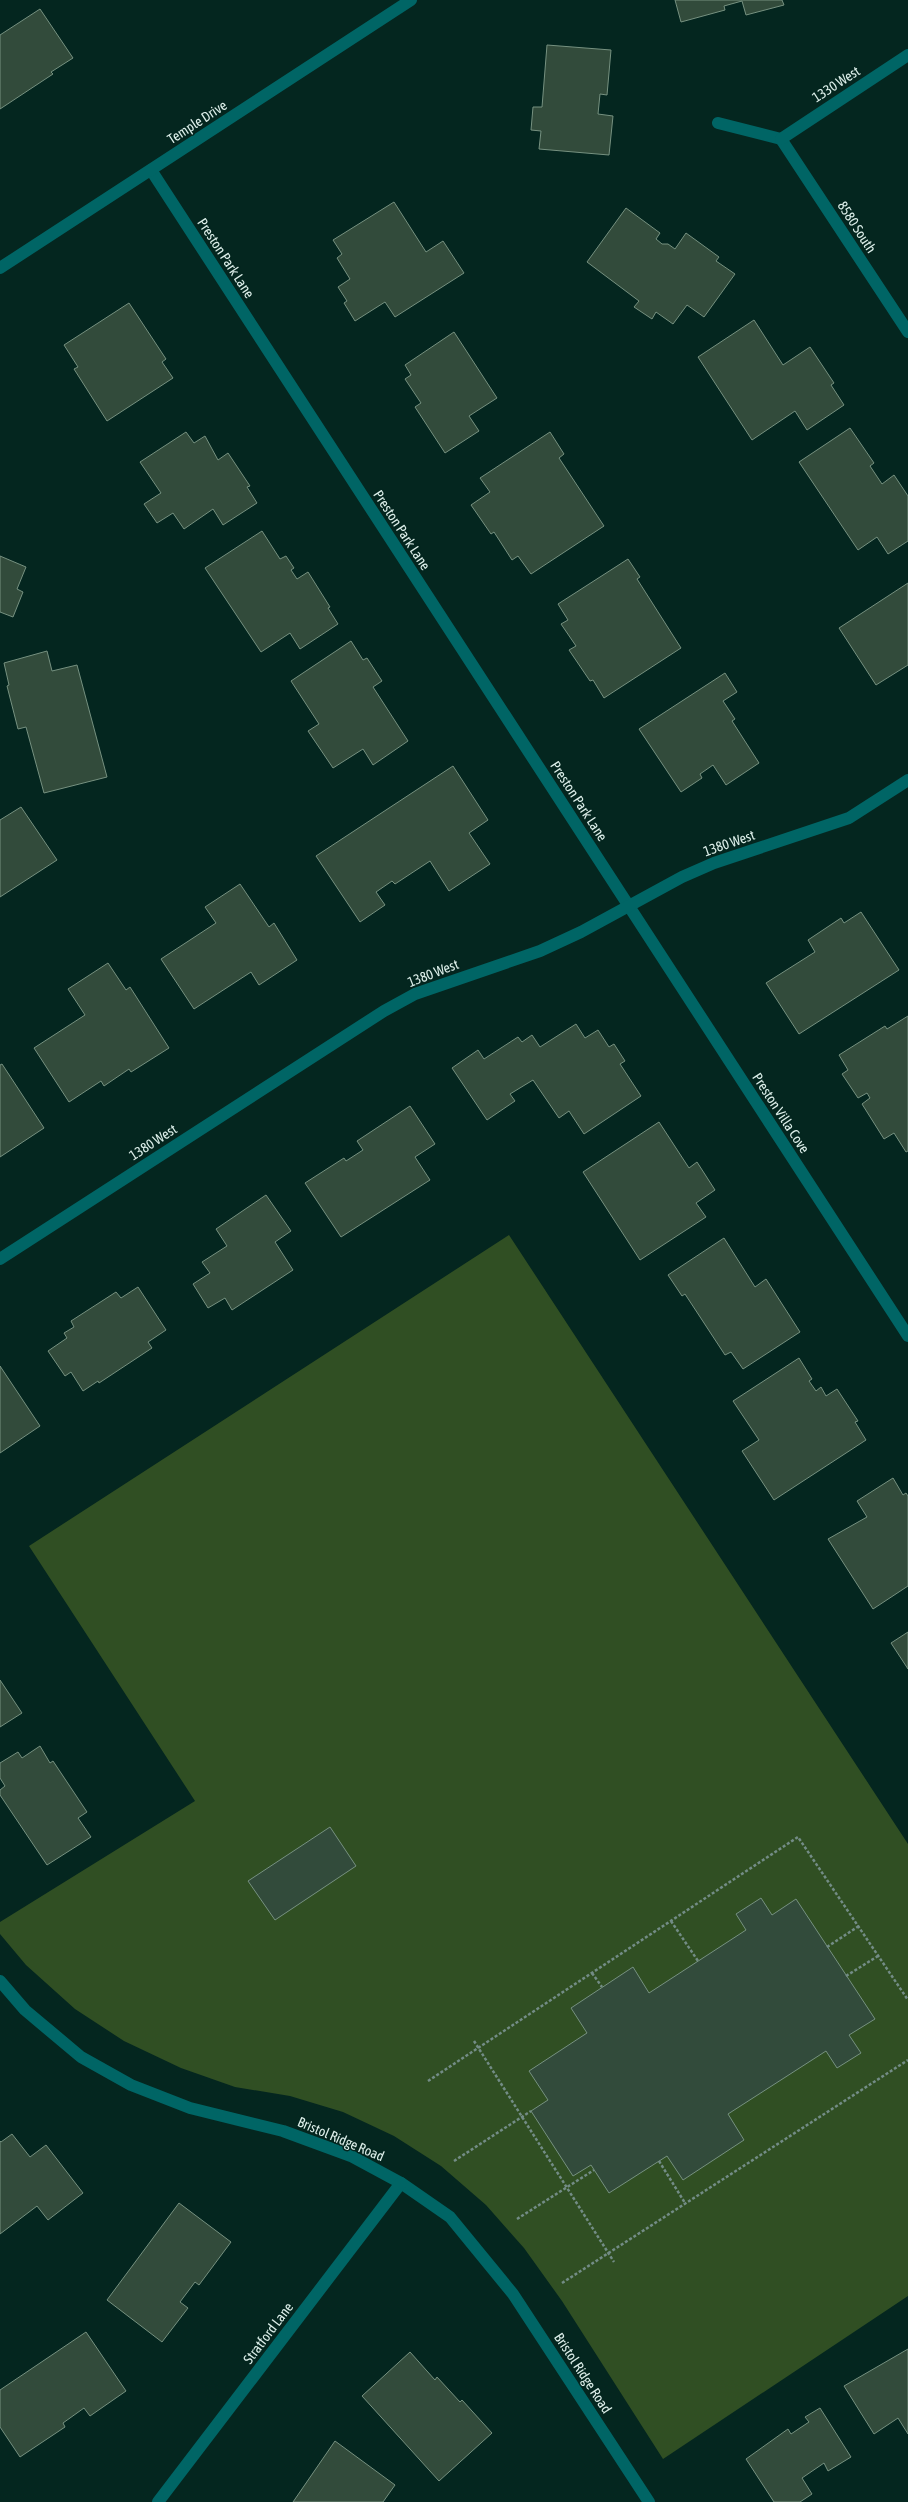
<svg xmlns="http://www.w3.org/2000/svg" width="908" height="2502" viewBox="0 0 908 2502" font-family="'Asap Condensed',sans-serif">
<style>
.green{fill:#304f23}
.building{fill:#324b3b;stroke:#769180}
.lines{fill:none;stroke-linecap:round;stroke-linejoin:round}
.path{stroke:#738c86;stroke-width:2.5;stroke-dasharray:3 2;stroke-linecap:butt}
.minor{stroke:#006565;stroke-width:12}
.labels{text-anchor:middle;dominant-baseline:central;stroke-width:3;stroke-linejoin:round;paint-order:stroke}
.street-label{font-size:14px;fill:#ddefea;stroke:#04261f}
</style>
<rect width="100%" height="100%" fill="#04261f"/>
<!-- green -->
<path class="green" d="M509 1235 908 1844V2296L663 2459 562 2301 524 2248 486 2205 441 2166 394 2136 343 2112 290 2096 235 2087 181 2068 124 2041 75 2009 26 1965 0 1934V1922L195 1801 29 1546Z"/>
<!-- building -->
<g class="building">
<path d="M675 0H782L784 5 746 15 742 1 724 6 725 10 681 22Z"/>
<path d="M40 9 73 58 51 72 53 74 0 109V35Z"/>
<path d="M547 45 611 50 607 95 600 94 598 114 613 116 609 155 539 149 541 131 531 130 533 107H542Z"/>
<path d="M394 202 426 252 443 241 464 273 395 317 385 302 355 321 344 303 347 301 338 287 350 279 337 258 342 254 333 240Z"/>
<path d="M626 208 660 233 656 239 662 244H668L675 249 686 233 719 257 716 261 735 274 704 317 687 305 673 324 656 312 652 319 634 307 639 301 587 262Z"/>
<path d="M129 303 166 359 162 362 173 378 107 421 74 369 78 367 64 345Z"/>
<path d="M754 320 783 365 810 347 834 383 831 385 844 405 807 430 795 411 752 440 698 357Z"/>
<path d="M454 332 497 398 469 416 479 431 445 453 415 407 421 403 405 379 411 375 405 365Z"/>
<path d="M850 428 874 463 870 466 882 484 894 475 908 496V541L888 554 877 537 858 550 799 462Z"/>
<path d="M186 432 194 443 205 436 218 460 228 453 250 486 247 487 257 503 223 525 213 509 184 529 173 513 157 523 144 504 161 493 140 462Z"/>
<path d="M550 432 564 454 559 458 604 526 531 574 518 556 512 560 494 532 491 534 471 505 490 492 480 478Z"/>
<path d="M262 531 280 559 286 556 294 568 291 570 297 579 308 572 330 607 328 608 338 624 300 649 290 633 261 652 205 568Z"/>
<path d="M0 556 26 567 17 589 23 592 13 617 0 612Z"/>
<path d="M628 559 640 577 637 579 681 648 604 698 593 680 590 681 569 650 576 646 561 624 568 620 558 604Z"/>
<path d="M908 583V665L876 685 839 628Z"/>
<path d="M351 641 363 660 367 658 382 681 373 687 408 741 373 765 363 749 333 768 308 731 319 724 291 681Z"/>
<path d="M47 651 52 671 77 665 107 777 44 793 26 727 18 729 7 686 9 685 4 663Z"/>
<path d="M725 673 737 692 723 701 735 719 732 721 759 763 726 785 713 765 700 774 702 778 681 792 639 729Z"/>
<path d="M453 766 488 820 469 833 490 864 449 891 430 861 395 884 392 881 376 892 385 905 360 922 316 856Z"/>
<path d="M21 807 57 860 0 897V820Z"/>
<path d="M240 884 269 927 274 923 297 960 259 985 251 972 194 1009 161 959 216 923 205 907Z"/>
<path d="M861 912 899 970 799 1034 766 983 815 952 808 940 841 918 844 923Z"/>
<path d="M108 963 126 990 130 987 169 1048 131 1072 129 1069 104 1086 101 1081 69 1102 34 1048 85 1015 68 989Z"/>
<path d="M908 1016V1151L906 1152 894 1133 884 1139 862 1104 870 1098 867 1093 858 1098 842 1074 848 1070 839 1055 885 1026 887 1029Z"/>
<path d="M576 1024 585 1038 598 1030 609 1047 614 1044 625 1061 620 1064 641 1096 584 1134 569 1111 559 1118 533 1080 510 1094 515 1101 487 1120 452 1068 478 1050 484 1059 518 1037 522 1042 532 1035 540 1047Z"/>
<path d="M2 1064 44 1128 0 1157V1065Z"/>
<path d="M410 1106 435 1144 415 1157 430 1180 341 1237 305 1183 344 1158 346 1161 363 1150 357 1141Z"/>
<path d="M659 1122 689 1168 697 1162 715 1190 696 1203 706 1217 640 1260 583 1172Z"/>
<path d="M266 1195 291 1231 275 1242 293 1270 232 1310 225 1298 208 1308 193 1284 210 1273 202 1262 227 1246 216 1229Z"/>
<path d="M724 1238 755 1287 766 1279 800 1332 743 1369 731 1352 725 1355 685 1294 682 1296 668 1275Z"/>
<path d="M138 1287 166 1330 148 1342 152 1348 99 1383 98 1381 83 1391 71 1372 65 1376 48 1351 67 1338 64 1333 74 1327 71 1321 116 1292 121 1298Z"/>
<path d="M799 1358 812 1379 809 1381 816 1391 821 1387 826 1396 837 1389 858 1421 855 1422 866 1440 774 1500 742 1451 759 1440 733 1401Z"/>
<path d="M0 1366 40 1426 0 1453Z"/>
<path d="M893 1478 903 1495 906 1493 908 1496V1586L873 1609 828 1539 867 1517 857 1501Z"/>
<path d="M908 1632V1669L891 1643Z"/>
<path d="M0 1680 22 1713 0 1727Z"/>
<path d="M40 1746 50 1763 53 1761 87 1812 78 1818 91 1837 47 1865 0 1795V1790L5 1786 0 1778V1763L18 1752 22 1758Z"/>
<path d="M330 1827 356 1866 275 1920 248 1881Z"/>
<path d="M761 1898 772 1915 796 1899 875 2019 849 2035 861 2053 837 2068 826 2051 728 2114 744 2140 683 2180 667 2156 609 2193 591 2165 573 2176 531 2111 548 2100 529 2071 587 2033 571 2008 633 1967 649 1993 746 1930 736 1914Z"/>
<path d="M12 2134 30 2157 46 2145 83 2193 48 2220 37 2206 0 2234V2141L1 2142Z"/>
<path d="M179 2203 231 2242 199 2285 195 2282 180 2302 188 2308 162 2342 107 2300Z"/>
<path d="M86 2332 126 2391 90 2416 84 2408 63 2423 65 2427 20 2457 0 2427V2390Z"/>
<path d="M908 2349V2434L898 2418 874 2434 844 2386Z"/>
<path d="M410 2352 435 2380 437 2377 460 2402 462 2400 492 2433 439 2481 362 2396Z"/>
<path d="M820 2408 851 2457 828 2471 824 2463 802 2478 812 2494 800 2502H774L746 2459 788 2429 791 2434 809 2422 805 2417Z"/>
<path d="M335 2441 395 2485 383 2502H293Z"/>
</g>
<g class="lines">
<!-- path -->
<g class="path">
<path d="M671 1921 698 1961"/>
<path d="M827 1947 859 1926"/>
<path d="M592 1973 602 1987"/>
<path d="M846 1976 878 1956"/>
<path d="M474 2041 614 2262"/>
<path d="M428 2081 798 1837 908 2000"/>
<path d="M454 2161 531 2111"/>
<path d="M659 2161 685 2203"/>
<path d="M517 2219 594 2170"/>
<path d="M562 2283 908 2060"/>
</g>
<!-- minor -->
<g class="minor">
<path d="M718 123 781 139"/>
<path d="M781 139 908 332"/>
<path d="M781 139 908 55"/>
<path d="M151 170 908 1336"/>
<path d="M0 268 411 0"/>
<path d="M0 1259 384 1011 415 994 540 951 581 932 682 877 714 863 849 818 908 780"/>
<path d="M0 1981 25 2010 81 2057 131 2085 190 2108 283 2131 351 2156 401 2183 450 2217 513 2294 649 2502"/>
<path d="M158 2502 401 2183"/>
</g>
</g>
<g class="labels">
<!-- street labels -->
<g class="street-label">
<text transform="translate(836 84) rotate(-33)">1330 West</text>
<text transform="translate(197 122) rotate(-33)">Temple Drive</text>
<text transform="translate(857 227) rotate(57)">8580 South</text>
<text transform="translate(226 258) rotate(57)">Preston Park Lane</text>
<text transform="translate(402 530) rotate(57)">Preston Park Lane</text>
<text transform="translate(579 801) rotate(57)">Preston Park Lane</text>
<text transform="translate(729 843) rotate(-19)">1380 West</text>
<text transform="translate(433 973) rotate(-21)">1380 West</text>
<text transform="translate(781 1113) rotate(57)">Preston Villa Cove</text>
<text transform="translate(153 1142) rotate(-33)">1380 West</text>
<text transform="translate(341 2139) rotate(23)">Bristol Ridge Road</text>
<text transform="translate(268 2333) rotate(-53)">Stratford Lane</text>
<text transform="translate(583 2373) rotate(57)">Bristol Ridge Road</text>
</g>
</g>
</svg>
